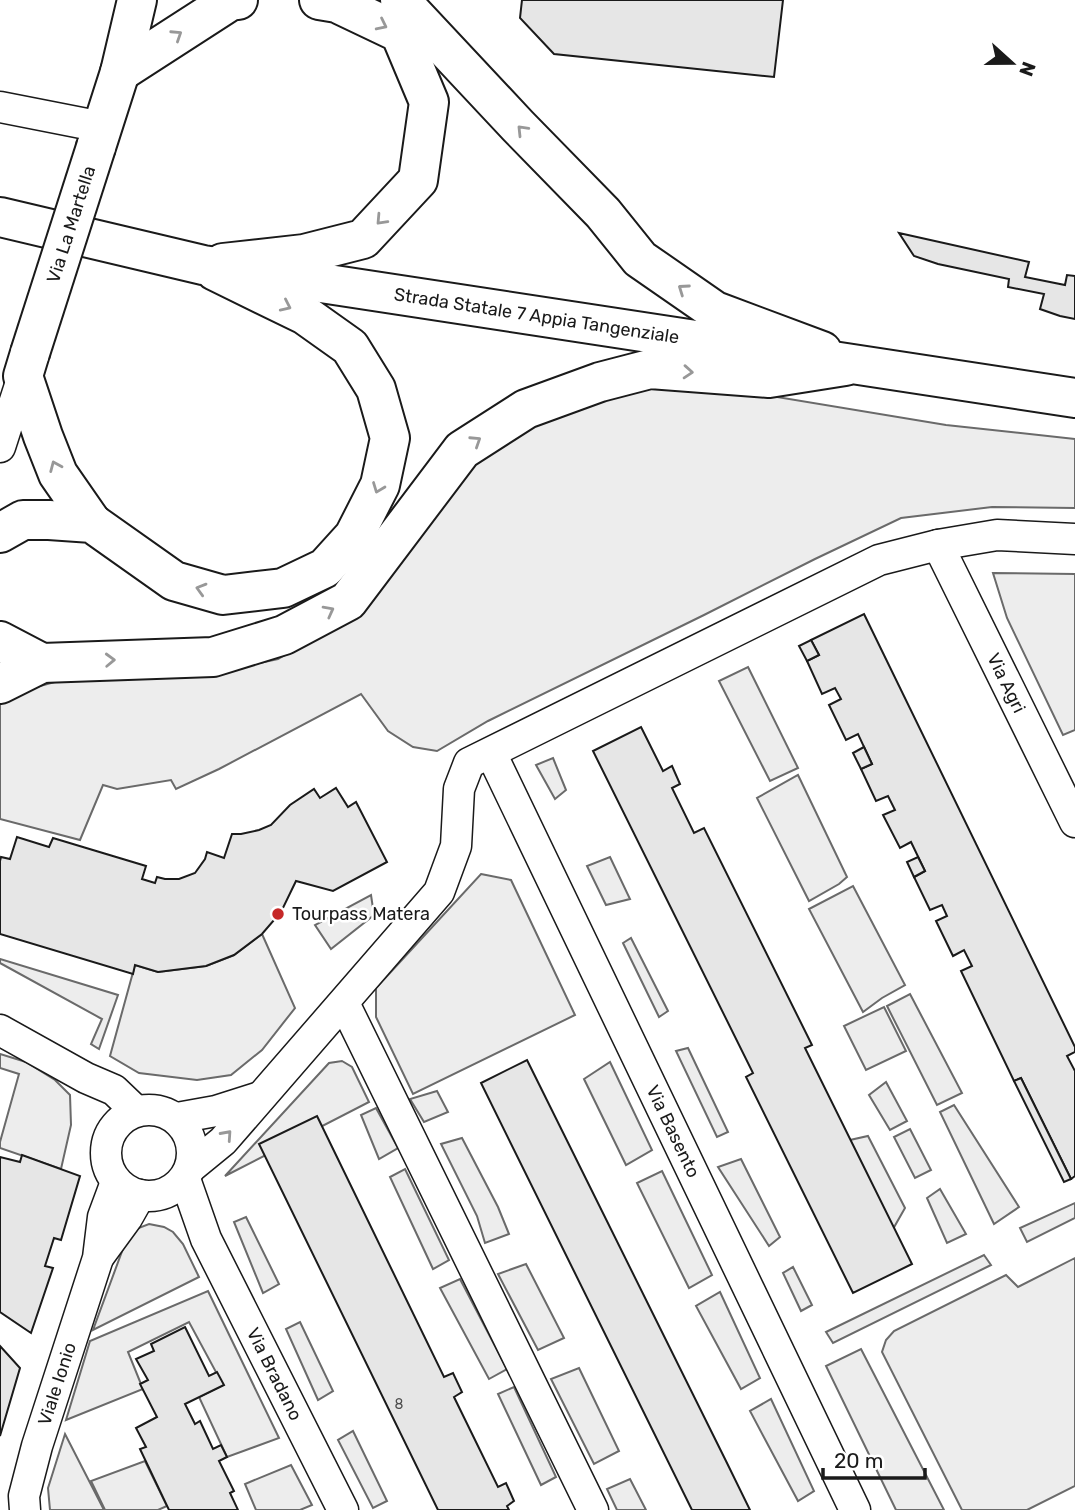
<svg xmlns="http://www.w3.org/2000/svg" width="1075" height="1510" viewBox="0 0 1075 1510" font-family="Rubik,sans-serif">
<style>
.built{fill:#ededed;stroke:#6a6a6a;stroke-width:2}
.building{fill:#e6e6e6;stroke:#1a1a1a;stroke-width:2}
.lines{fill:none;stroke-linecap:round;stroke-linejoin:round}
.street-casing{stroke:#1a1a1a;stroke-width:33}
.secondary-casing{stroke:#1a1a1a;stroke-width:42}
.highway-casing{stroke:#1a1a1a;stroke-width:42}
.street{stroke:#fff;stroke-width:30}
.secondary{stroke:#fff;stroke-width:38}
.highway{stroke:#fff;stroke-width:38}
.secondary-bridge-casing{stroke:#1a1a1a;stroke-width:42;stroke-linecap:butt}
.secondary-bridge{stroke:#fff;stroke-width:38}
.oneway{stroke:#989898}
.poi-dot{fill:#c62828;stroke:#fff;stroke-width:2.5}
.labels{text-anchor:middle;dominant-baseline:central;stroke-width:5;stroke-linejoin:round;paint-order:stroke}
.number-label{font-size:14px;fill:#4d4d4d}
.street-label{font-size:18px;fill:#1a1a1a;stroke:#fff}
.poi-label{font-size:18px;fill:#1a1a1a;stroke:#fff;text-anchor:start}
</style>
<rect width="100%" height="100%" fill="#fff"/>
<!-- built -->
<g class="built">
<path d="M650 383 717 387 946 425 1075 439V508L992 507 901 518 815 559 704 615 488 721 437 751 413 747 388 731 361 694 219 769 176 789 171 780 117 789 103 785 80 840 0 819V699L7 695 73 677 219 672 278 659 325 631 479 457 520 428Z"/>
<path d="M993 573 1075 574V730L1063 735 1007 618Z"/>
<path d="M748 667 798 768 770 781 719 681Z"/>
<path d="M553 758 566 790 555 799 536 765Z"/>
<path d="M798 775 847 877 839 884 809 901 757 798Z"/>
<path d="M610 857 630 899 606 905 587 866Z"/>
<path d="M481 874 511 880 575 1015 413 1094 376 1017V988Z"/>
<path d="M853 886 905 985 882 998 863 1012 809 909Z"/>
<path d="M371 895 374 915 331 949 315 925Z"/>
<path d="M262 934 295 1008 262 1050 231 1075 197 1080 139 1073 110 1056 135 965 158 972 206 966 234 955Z"/>
<path d="M631 938 668 1011 659 1017 623 943Z"/>
<path d="M0 959 118 995 99 1049 91 1044 102 1019 0 963Z"/>
<path d="M910 994 962 1093 937 1105 887 1006Z"/>
<path d="M884 1007 906 1051 866 1070 844 1026Z"/>
<path d="M688 1048 728 1132 717 1137 676 1051Z"/>
<path d="M0 1054 26 1062 55 1080 70 1095 71 1125 61 1169 0 1148V1142L19 1074 0 1068Z"/>
<path d="M342 1061 352 1067 369 1102 225 1176 329 1063Z"/>
<path d="M610 1062 652 1150 626 1165 584 1079Z"/>
<path d="M886 1082 907 1121 890 1130 869 1095Z"/>
<path d="M437 1091 448 1112 424 1122 410 1099Z"/>
<path d="M954 1105 1019 1207 994 1224 940 1112Z"/>
<path d="M376 1108 398 1148 379 1159 361 1115Z"/>
<path d="M910 1129 931 1170 915 1178 894 1137Z"/>
<path d="M868 1136 905 1208 893 1229 850 1140Z"/>
<path d="M462 1138 498 1207 509 1234 485 1243 477 1216 441 1144Z"/>
<path d="M741 1159 780 1237 769 1246 718 1167Z"/>
<path d="M405 1169 449 1260 433 1269 390 1177Z"/>
<path d="M662 1171 712 1275 689 1288 637 1183Z"/>
<path d="M940 1189 966 1234 947 1243 927 1198Z"/>
<path d="M1075 1203V1218L1027 1242 1020 1228Z"/>
<path d="M246 1217 279 1284 263 1293 234 1222Z"/>
<path d="M149 1224 164 1227 173 1232 183 1244 199 1277 93 1330 124 1246 136 1229Z"/>
<path d="M984 1255 991 1265 833 1343 826 1332Z"/>
<path d="M1075 1258V1486L1027 1510H962L882 1352 886 1340 894 1331 1006 1275 1018 1287Z"/>
<path d="M526 1264 564 1338 538 1350 498 1274Z"/>
<path d="M793 1267 812 1305 801 1311 783 1273Z"/>
<path d="M460 1279 507 1369 489 1379 440 1288Z"/>
<path d="M208 1291 279 1438 227 1457 199 1397 223 1385 189 1322 128 1352 143 1389 66 1420 90 1341Z"/>
<path d="M720 1292 760 1378 741 1389 696 1306Z"/>
<path d="M300 1322 333 1391 318 1400 286 1329Z"/>
<path d="M861 1349 944 1510H896L826 1366Z"/>
<path d="M579 1368 619 1451 594 1464 551 1379Z"/>
<path d="M514 1387 556 1477 541 1485 498 1394Z"/>
<path d="M771 1399 814 1491 798 1501 750 1411Z"/>
<path d="M353 1431 387 1501 373 1508 338 1440Z"/>
<path d="M65 1434 104 1510H50L48 1488Z"/>
<path d="M145 1461 167 1506 158 1510H105L91 1481Z"/>
<path d="M291 1465 312 1505 300 1510H256L245 1484Z"/>
<path d="M630 1479 646 1510H617L607 1489Z"/>
</g>
<!-- building -->
<g class="building">
<path d="M522 0H783L774 77 554 54 520 18Z"/>
<path d="M899 233 1029 262 1025 277 1065 285 1067 275 1075 276V319L1060 316 1040 309 1044 294 1008 287 1009 279 938 264 914 256Z"/>
<path d="M864 614 1075 1047V1052L1067 1056 1075 1071V1176L1071 1179 1021 1078 1014 1081 961 971 972 966 964 950 953 956 936 921 947 916 942 905 930 910 914 877 925 871 911 842 900 848 883 815 895 810 888 796 876 801 861 769 872 764 858 734 846 740 829 705 841 699 835 688 822 694 807 661 819 655 811 640Z"/>
<path d="M811 640 819 655 807 661 799 646Z"/>
<path d="M641 727 663 771 672 766 680 784 672 788 694 833 704 828 812 1045 805 1048 912 1264 853 1293 746 1077 753 1073 593 751Z"/>
<path d="M864 747 872 764 861 769 853 753Z"/>
<path d="M336 788 348 807 356 802 387 862 333 891 296 881 281 912 262 934 234 955 206 966 158 972 135 965 133 974 0 934V861L1 857 10 859 17 837 49 847 53 838 146 866 142 879 155 883 157 877 165 879H179L195 873 205 859 207 852 224 858 232 834H241L259 830 271 825 290 805 314 789 320 798Z"/>
<path d="M918 857 925 871 914 877 907 862Z"/>
<path d="M527 1060 726 1461 750 1510H692L481 1083Z"/>
<path d="M1021 1078 1071 1179 1064 1182 1014 1081Z"/>
<path d="M317 1116 444 1377 453 1373 462 1392 454 1397 498 1487 506 1483 514 1501 507 1506 509 1510H438L259 1144Z"/>
<path d="M22 1155 80 1176 61 1240 54 1238 45 1266 53 1268 31 1333 0 1312V1157L20 1162Z"/>
<path d="M185 1327 209 1376 217 1372 224 1385 185 1404 195 1424 200 1421 213 1449 221 1445 227 1457 219 1461 234 1491 230 1493 238 1510H169L140 1449 146 1447 136 1428 157 1417 140 1384 148 1380 136 1359 154 1351 151 1344Z"/>
<path d="M0 1346 20 1368 0 1436Z"/>
</g>
<g class="lines">
<defs>
<g id="street">
<path d="M0 107 102 127"/>
<path d="M0 447 23 376"/>
<path id="s1" d="M938 545 1075 822"/>
<path id="s2" d="M491 753 855 1510"/>
<path d="M344 1003 593 1510"/>
<path d="M0 1030 86 1078 114 1090 136 1111"/>
<circle cx="149" cy="1153" r="43"/>
<path d="M177 1118 216 1111 260 1097"/>
<path d="M190 1168 223 1141 439 892 456 846 459 789 469 763 879 560 938 545 997 535 1075 539"/>
<path id="s3" d="M185 1179 206 1239 343 1510"/>
<path d="M100 1255 127 1218 140 1195"/>
<path id="s4" d="M25 1510 24 1496 37 1446 98 1258 103 1217 116 1182"/>
</g>
<g id="secondary">
<path d="M400 0 518 126 603 213 640 259 715 311 822 351"/>
<path d="M120 72 230 1 238 0"/>
<path d="M96 147 120 72 137 0"/>
<path d="M223 263 304 254 363 239 418 180 429 102 400 33 337 3 319 0"/>
<path d="M30 353 23 376 43 436 58 474 92 523"/>
<path d="M0 533 23 520H49L92 523 174 581 223 595 283 588 325 568 354 536 380 485 390 438 376 389 350 347 305 315 215 271"/>
<path d="M0 641 42 663"/>
<path d="M0 684 42 663 213 657 284 635 348 601 462 450 526 409 600 382 650 369 769 378 845 366"/>
</g>
<g id="highway">
<path id="s5" d="M0 217 203 265 1075 398"/>
</g>
</defs>
<!-- street casing -->
<use href="#street" class="street-casing"/>
<!-- secondary casing -->
<use href="#secondary" class="secondary-casing"/>
<!-- highway casing -->
<use href="#highway" class="highway-casing"/>
<!-- street -->
<use href="#street" class="street"/>
<!-- secondary -->
<use href="#secondary" class="secondary"/>
<!-- highway -->
<use href="#highway" class="highway"/>
<defs>
<g id="secondary-bridge">
<path id="s6" d="M30 353 96 147"/>
</g>
</defs>
<!-- secondary-bridge casing -->
<use href="#secondary-bridge" class="secondary-bridge-casing"/>
<!-- secondary-bridge -->
<use href="#secondary-bridge" class="secondary-bridge"/>
</g>
<!-- one-way arrows -->
<defs><path id="oneway-chevron" d="M-2-3.5L2.5 0L-2 3.5" fill="none" stroke-width="1.6" stroke-linecap="round" stroke-linejoin="round" transform="scale(1.75)"/></defs>
<g class="oneway">
<use href="#oneway-chevron" transform="translate(382 25) rotate(26)"/>
<use href="#oneway-chevron" transform="translate(177 35) rotate(-33)"/>
<use href="#oneway-chevron" transform="translate(522 130) rotate(-134)"/>
<use href="#oneway-chevron" transform="translate(381 220) rotate(133)"/>
<use href="#oneway-chevron" transform="translate(683 289) rotate(-145)"/>
<use href="#oneway-chevron" transform="translate(286 306) rotate(25)"/>
<use href="#oneway-chevron" transform="translate(688 372) rotate(4)"/>
<use href="#oneway-chevron" transform="translate(476 441) rotate(-33)"/>
<use href="#oneway-chevron" transform="translate(55 466) rotate(-113)"/>
<use href="#oneway-chevron" transform="translate(378 488) rotate(111)"/>
<use href="#oneway-chevron" transform="translate(201 589) rotate(-164)"/>
<use href="#oneway-chevron" transform="translate(329 611) rotate(-28)"/>
<use href="#oneway-chevron" transform="translate(110 660) rotate(-2)"/>
<use href="#oneway-chevron" transform="translate(227 1135) rotate(-48)"/>
</g>
<!-- markers -->
<circle class="poi-dot" cx="278" cy="914" r="7"/>
<g class="labels">
<!-- number labels -->
<g class="number-label">
<text x="399" y="1404">8</text>
</g>
<!-- street labels -->
<g class="street-label">
<text stroke="none"><textPath href="#s6" startOffset="135">Via La Martella</textPath></text>
<text stroke="none"><textPath href="#s5" startOffset="546">Strada Statale 7 Appia Tangenziale</textPath></text>
<text stroke="none"><textPath href="#s1" startOffset="154">Via Agri</textPath></text>
<text stroke="none"><textPath href="#s2" startOffset="420">Via Basento</textPath></text>
<text stroke="none"><textPath href="#s3" startOffset="215">Via Bradano</textPath></text>
<text stroke="none"><textPath href="#s4" startOffset="131">Viale Ionio</textPath></text>
</g>
<!-- poi labels -->
<g class="poi-label">
<text x="292" y="914">Tourpass Matera</text>
</g>
</g>
<!-- north arrow -->
<g transform="translate(1012 63) rotate(111)" stroke="#ffffff" stroke-width="5" paint-order="stroke">
<path d="M0-5L12 26L0 18L-12 26Z" fill="#1a1a1a"/>
<text y="-10" font-size="19" font-weight="bold" text-anchor="middle" fill="#1a1a1a">N</text>
</g>
<!-- scale -->
<path d="M823 1468v10h102v-10" fill="none" stroke="#1a1a1a" stroke-width="3.5"/>
<text x="834" y="1468" font-size="21" fill="#1a1a1a" stroke="#ffffff" stroke-width="5" paint-order="stroke">20 m</text>
</svg>
